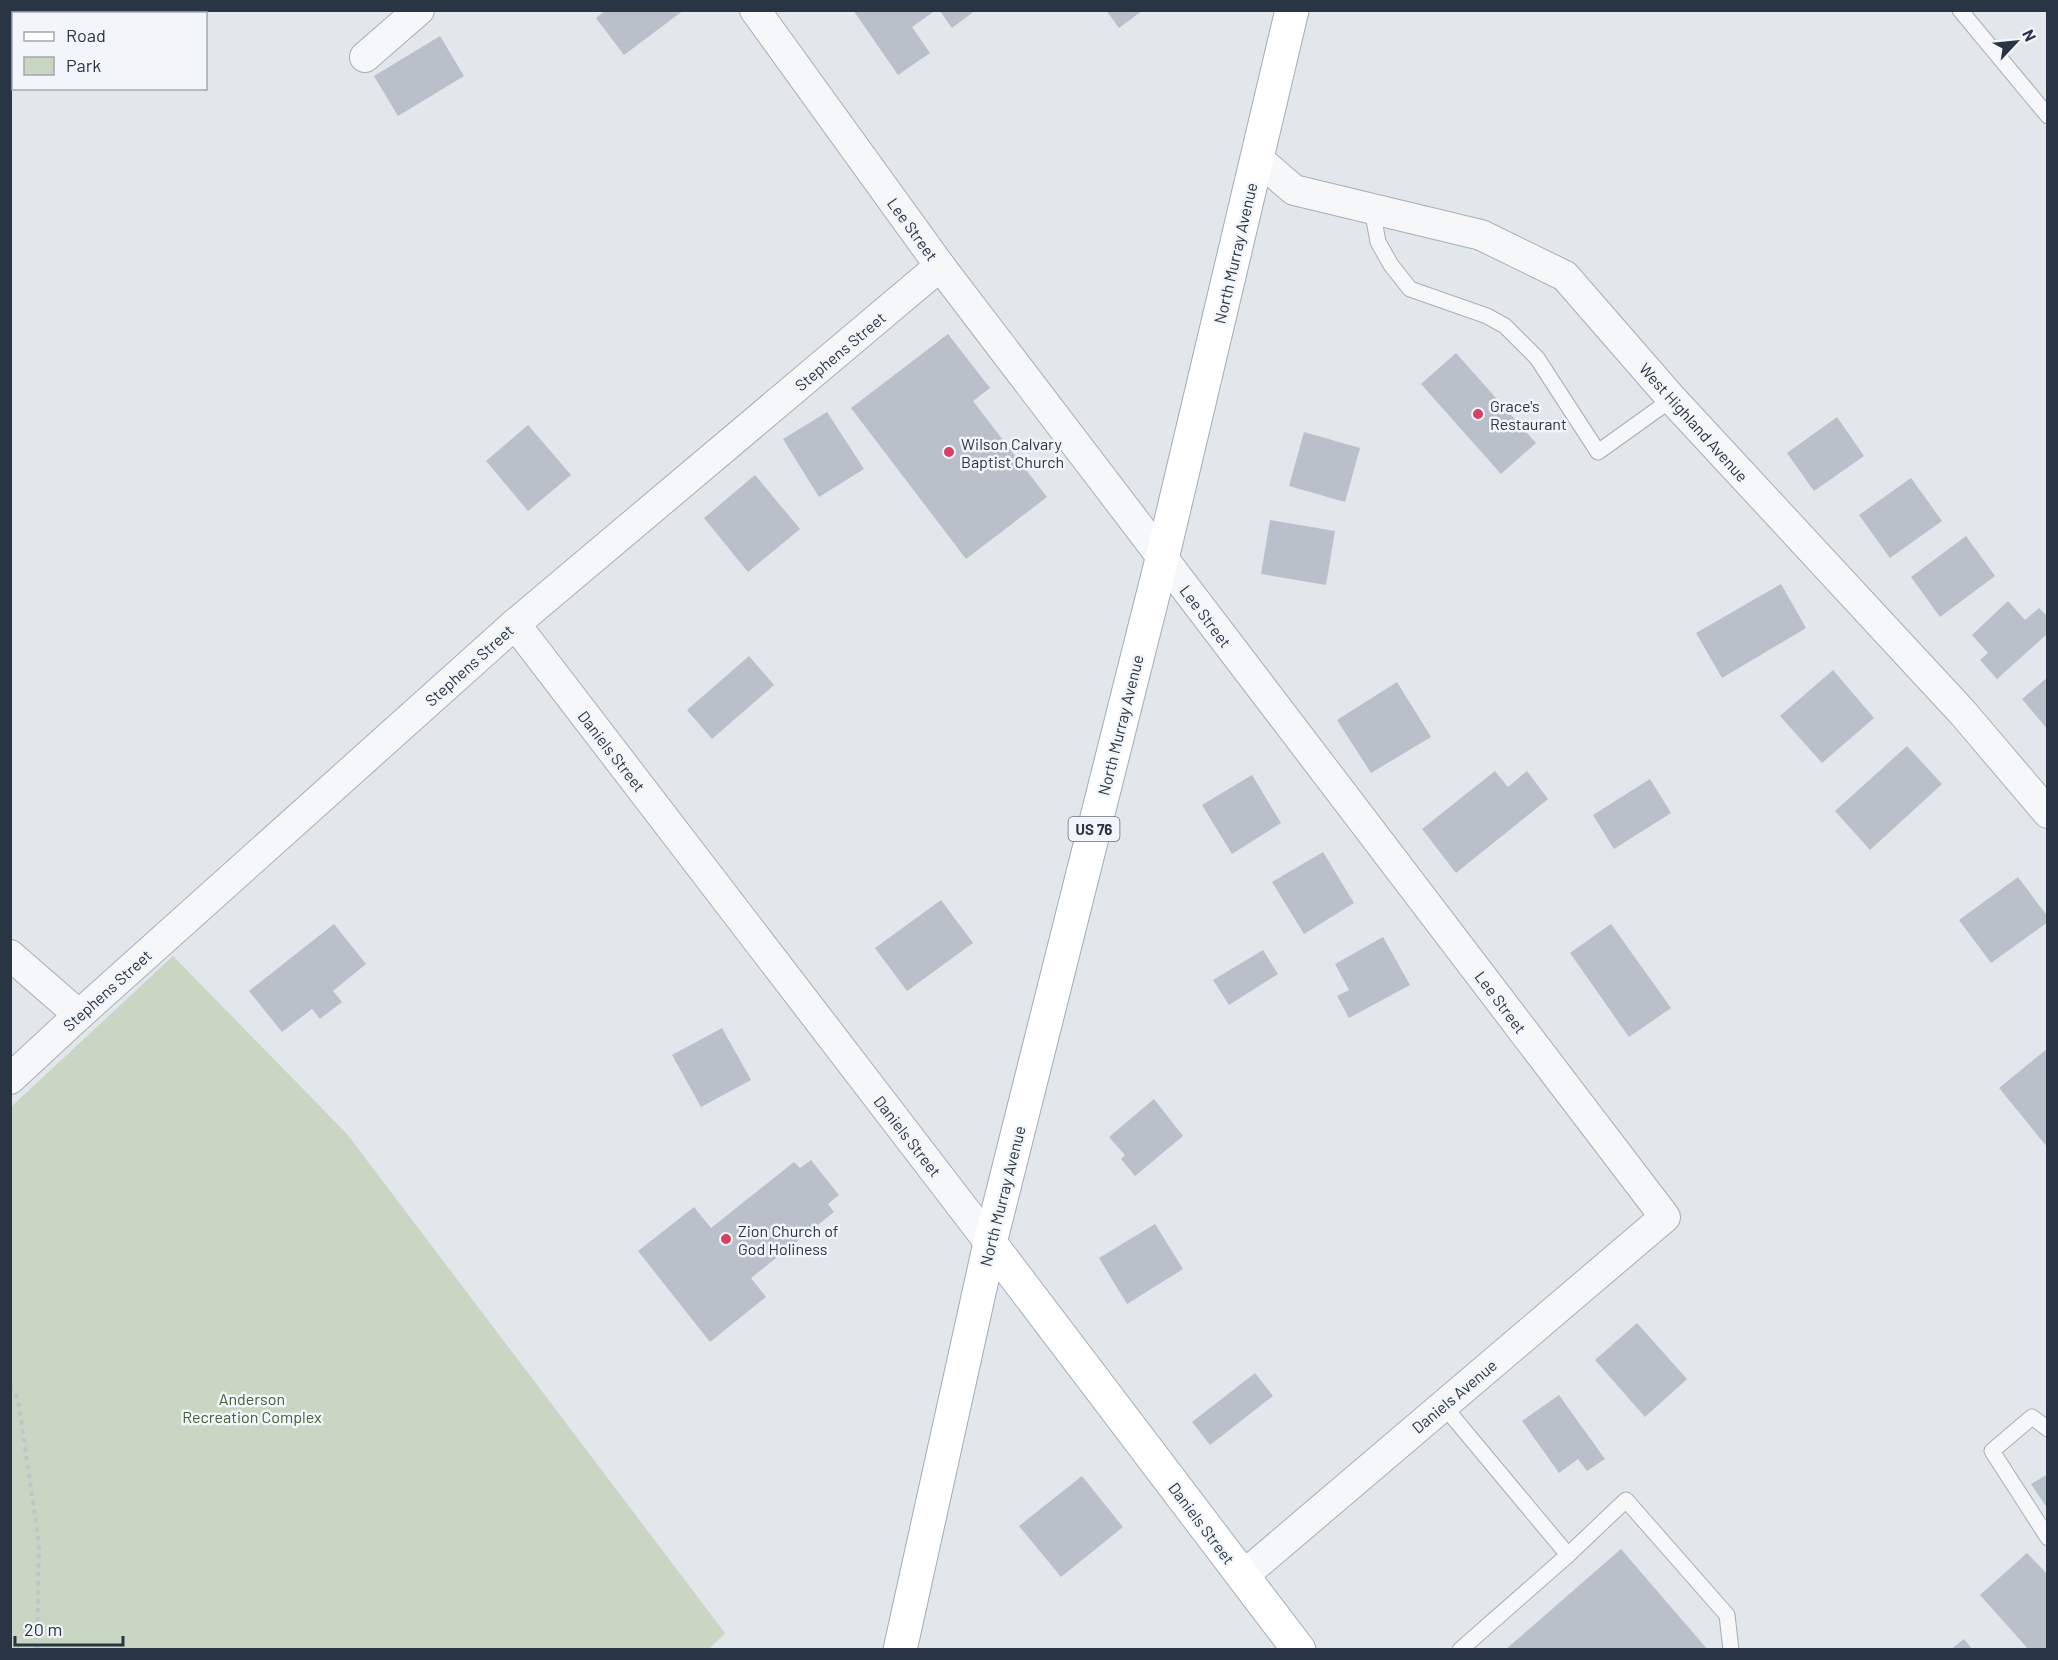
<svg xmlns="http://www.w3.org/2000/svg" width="2058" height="1660" viewBox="0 0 2058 1660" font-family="Barlow,sans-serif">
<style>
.green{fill:#c9d6c3}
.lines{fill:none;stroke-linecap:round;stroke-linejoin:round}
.stream{stroke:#9bb7ce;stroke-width:10}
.building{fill:#b9c0ca}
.lane-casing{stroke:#a7aeb7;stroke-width:17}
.street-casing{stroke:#a7aeb7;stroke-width:32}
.secondary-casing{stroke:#a7aeb7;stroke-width:35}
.primary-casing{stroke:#a1acb8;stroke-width:35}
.path{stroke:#c0c5ca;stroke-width:4;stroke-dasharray:4.5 4.5;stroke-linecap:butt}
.lane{stroke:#f5f7f9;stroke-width:15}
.street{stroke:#f5f7f9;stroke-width:30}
.secondary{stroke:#fff;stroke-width:33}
.primary{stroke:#fff;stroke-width:33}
.poi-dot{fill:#d84061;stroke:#f2f5f9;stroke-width:2}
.labels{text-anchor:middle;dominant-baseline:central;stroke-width:5;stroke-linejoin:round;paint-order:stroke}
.shield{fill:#f2f5f9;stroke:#656f7b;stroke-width:1.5}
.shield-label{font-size:15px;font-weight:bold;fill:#293545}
.street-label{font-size:16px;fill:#293545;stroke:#f2f5f9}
.poi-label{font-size:16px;fill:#293545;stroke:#f2f5f9;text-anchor:start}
.park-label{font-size:16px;fill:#416235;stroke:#f2f5f9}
</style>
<rect width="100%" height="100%" fill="#e2e7ec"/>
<!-- green -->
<path class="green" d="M173 956 347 1134 725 1633 709 1649H11V1107Z"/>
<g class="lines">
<!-- stream -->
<g class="stream">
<path d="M104 14 107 10"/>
<path d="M10 71 14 69"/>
</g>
</g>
<!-- building -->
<g class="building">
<path d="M606 10H684L624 55 596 18Z"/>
<path d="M853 10H936L912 27 930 53 898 75Z"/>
<path d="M939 10H976L952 28Z"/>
<path d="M1106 10H1143L1119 28Z"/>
<path d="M440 36 464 76 398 116 374 76Z"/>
<path d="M948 334 990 388 973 401 1047 497 966 559 851 408Z"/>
<path d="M1456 353 1536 443 1501 474 1421 384Z"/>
<path d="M827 412 864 469 819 497 783 439Z"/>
<path d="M1837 417 1864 456 1814 491 1787 453Z"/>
<path d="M528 425 571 475 528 511 486 461Z"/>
<path d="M1304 432 1360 448 1345 502 1289 486Z"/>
<path d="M755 475 800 529 748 572 704 518Z"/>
<path d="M1911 478 1942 521 1890 558 1859 515Z"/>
<path d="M1270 520 1335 531 1326 585 1261 574Z"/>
<path d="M1966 536 1995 576 1940 617 1911 577Z"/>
<path d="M1781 584 1806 628 1722 678 1696 633Z"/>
<path d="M2008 601 2025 620 2039 608 2048 617V633L1997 679 1980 660 1988 653 1972 635Z"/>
<path d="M749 656 774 685 712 739 687 710Z"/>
<path d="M1833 670 1874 718 1822 763 1780 716Z"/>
<path d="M2048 677V730L2022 699Z"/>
<path d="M1397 682 1431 737 1371 773 1337 720Z"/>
<path d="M1907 746 1942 784 1870 850 1835 811Z"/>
<path d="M1495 771 1508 787 1527 771 1548 799 1456 873 1422 829Z"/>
<path d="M1252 775 1281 823 1232 854 1202 805Z"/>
<path d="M1650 779 1671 813 1614 849 1593 815Z"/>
<path d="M1323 852 1354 903 1304 934 1272 882Z"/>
<path d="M2018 877 2048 917V922L1991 963 1959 920Z"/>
<path d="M941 900 973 943 907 991 875 948Z"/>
<path d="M334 924 366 964 333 991 342 1002 320 1019 312 1009 282 1032 249 991Z"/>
<path d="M1611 924 1671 1008 1629 1037 1570 953Z"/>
<path d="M1383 937 1410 985 1349 1018 1337 996 1349 990 1335 964Z"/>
<path d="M1263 950 1278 974 1229 1005 1213 980Z"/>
<path d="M722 1028 751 1080 701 1107 672 1055Z"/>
<path d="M2048 1048V1148L1999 1088Z"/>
<path d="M1154 1099 1183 1136 1135 1176 1121 1159 1125 1155 1109 1137Z"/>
<path d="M811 1160 839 1195 828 1204 834 1212 751 1278 766 1297 710 1342 638 1251 694 1207 711 1228 794 1162 800 1168Z"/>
<path d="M1155 1224 1183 1269 1127 1304 1099 1258Z"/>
<path d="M1637 1323 1687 1379 1645 1417 1595 1360Z"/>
<path d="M1255 1373 1273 1396 1210 1445 1192 1422Z"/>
<path d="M1559 1395 1605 1459 1587 1471 1578 1459 1559 1473 1522 1421Z"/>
<path d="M2048 1474V1509L2031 1484Z"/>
<path d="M1082 1476 1123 1527 1061 1577 1019 1526Z"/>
<path d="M1621 1549 1708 1650H1505Z"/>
<path d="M2027 1553 2048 1575V1650H2029L1980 1595Z"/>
<path d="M1964 1639 1973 1650H1950Z"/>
</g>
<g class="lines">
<defs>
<g id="lane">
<path d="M1960 10 2048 116"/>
<path d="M1372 209 1378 242 1391 265 1410 289 1487 316 1505 326 1537 358 1598 452 1672 399"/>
<path d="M1443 1405 1568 1555 1460 1650"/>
<path d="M2048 1429 2032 1417 1992 1451 2048 1538"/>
<path d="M1568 1555 1626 1500 1727 1615 1731 1650"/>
</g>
<g id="street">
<path d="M755 10 940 266 1665 1217 1243 1576"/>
<path d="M365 57 419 10"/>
<path d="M1258 159 1294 190 1481 235 1565 276 1672 399 1963 713 2048 813"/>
<path d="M515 624 990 1243"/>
<path d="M10 955 79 1015"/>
<path d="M10 1079 79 1015 515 624 940 266"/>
</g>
<path id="secondary" d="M990 1243 1299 1650"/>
<path id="primary" d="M900 1650 990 1243 1162 559 1292 10"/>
</defs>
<!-- lane casing -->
<use href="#lane" class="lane-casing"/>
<!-- street casing -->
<use href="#street" class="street-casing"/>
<!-- secondary casing -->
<use href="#secondary" class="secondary-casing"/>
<!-- primary casing -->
<use href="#primary" class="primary-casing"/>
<!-- path -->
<path class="path" d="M10 1387 18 1399 39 1543 37 1650"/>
<!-- lane -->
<use href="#lane" class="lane"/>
<!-- street -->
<use href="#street" class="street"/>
<!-- secondary -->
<use href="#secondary" class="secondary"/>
<!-- primary -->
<use href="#primary" class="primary"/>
</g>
<!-- markers -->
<g class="poi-dot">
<circle cx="1478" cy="414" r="6"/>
<circle cx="949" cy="452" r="6"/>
<circle cx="726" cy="1239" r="6"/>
</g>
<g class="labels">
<!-- shield labels -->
<rect class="shield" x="1068.5" y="817" width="51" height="24" rx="4.5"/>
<g class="shield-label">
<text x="1094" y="829">US 76</text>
</g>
<!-- street labels -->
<g class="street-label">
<text transform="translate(913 229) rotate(54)">Lee Street</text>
<text transform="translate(1235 253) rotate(-77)">North Murray Avenue</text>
<text transform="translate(840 351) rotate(-40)">Stephens Street</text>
<text transform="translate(1694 422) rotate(48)">West Highland Avenue</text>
<text transform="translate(1206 616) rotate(53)">Lee Street</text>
<text transform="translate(469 665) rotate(-42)">Stephens Street</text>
<text transform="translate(1120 725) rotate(-76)">North Murray Avenue</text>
<text transform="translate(612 751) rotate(52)">Daniels Street</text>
<text transform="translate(107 990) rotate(-42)">Stephens Street</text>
<text transform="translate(1501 1002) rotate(53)">Lee Street</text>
<text transform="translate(908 1136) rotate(52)">Daniels Street</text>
<text transform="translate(1002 1196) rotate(-76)">North Murray Avenue</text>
<text transform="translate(1454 1396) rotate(-40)">Daniels Avenue</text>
<text transform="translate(1202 1523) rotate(53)">Daniels Street</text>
</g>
<!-- poi labels -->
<g class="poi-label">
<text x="1490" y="405">Grace's<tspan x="1490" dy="18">Restaurant</tspan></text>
<text x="961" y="443">Wilson Calvary<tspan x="961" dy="18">Baptist Church</tspan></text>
<text x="738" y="1230">Zion Church of<tspan x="738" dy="18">God Holiness</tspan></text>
</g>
<!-- park labels -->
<g class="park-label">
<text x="252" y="1398">Anderson<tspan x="252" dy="18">Recreation Complex</tspan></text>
</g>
</g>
<!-- border -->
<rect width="2058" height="1660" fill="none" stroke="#293545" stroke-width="24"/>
<!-- legend -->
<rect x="12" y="12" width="195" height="78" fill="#f2f5f9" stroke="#a2a8b1" stroke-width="1.5"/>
<rect x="24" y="32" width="30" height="9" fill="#ffffff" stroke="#a2a8b1" stroke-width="1.5"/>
<text x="66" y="42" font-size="18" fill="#293545">Road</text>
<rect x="24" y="57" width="30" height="18" fill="#c9d6c3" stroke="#a2a8b1" stroke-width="1.5"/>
<text x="66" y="72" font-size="18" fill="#293545">Park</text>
<!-- north arrow -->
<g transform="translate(2016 42) rotate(64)" stroke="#f2f5f9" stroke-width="4.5" paint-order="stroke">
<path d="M0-4.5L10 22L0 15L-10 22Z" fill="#293545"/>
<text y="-9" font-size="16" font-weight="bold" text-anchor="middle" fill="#293545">N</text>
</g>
<!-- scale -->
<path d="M15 1636v9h108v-9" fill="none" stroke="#293545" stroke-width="3"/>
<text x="24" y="1636" font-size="18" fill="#293545" stroke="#f2f5f9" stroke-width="4.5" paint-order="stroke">20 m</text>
</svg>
